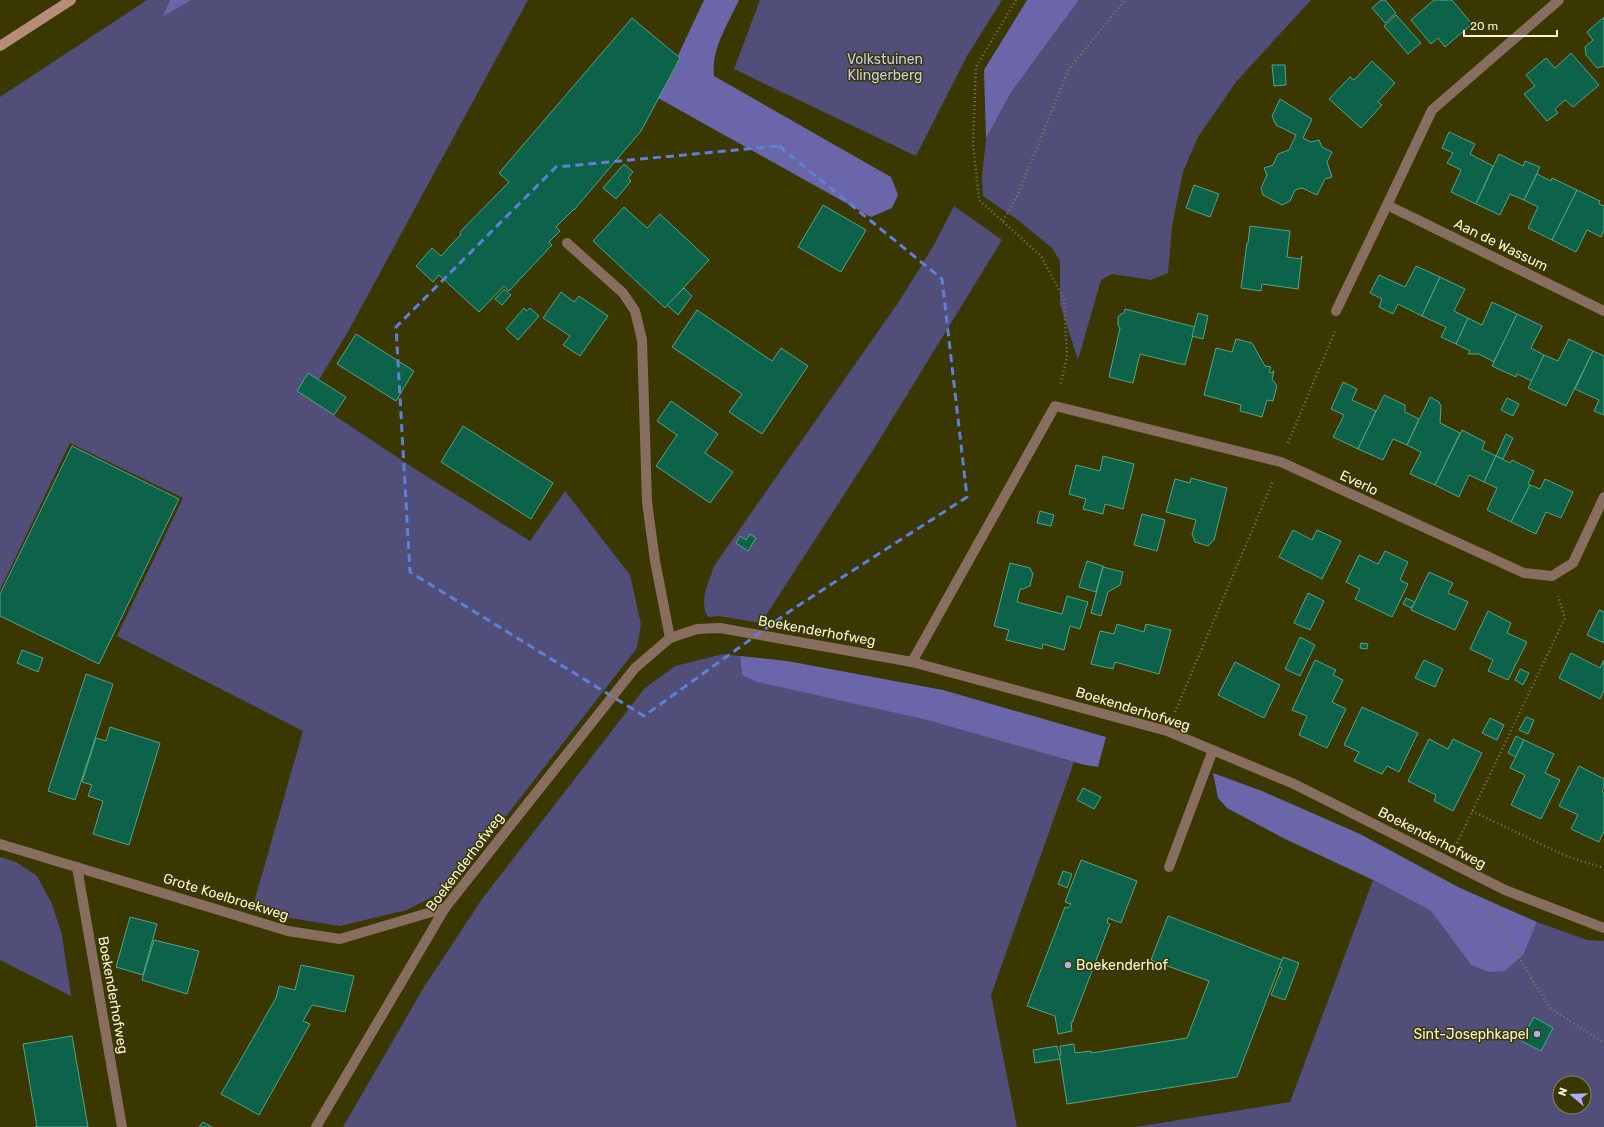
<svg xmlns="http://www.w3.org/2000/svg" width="1604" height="1127" viewBox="0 0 1604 1127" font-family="Rubik,sans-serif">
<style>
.green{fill:#514e7a;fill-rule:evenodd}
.forest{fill:#6b65aa}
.building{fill:#0c6349;stroke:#58a385}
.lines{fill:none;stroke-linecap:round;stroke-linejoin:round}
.path{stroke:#7d7b4c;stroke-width:2.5;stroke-dasharray:1 3;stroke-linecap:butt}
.service{stroke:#886d61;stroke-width:10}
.minor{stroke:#886d61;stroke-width:10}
.secondary{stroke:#b78c78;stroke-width:10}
.marked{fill:none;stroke:#5e80d7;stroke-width:3;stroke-dasharray:8 5;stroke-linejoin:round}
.poi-dot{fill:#b2adfa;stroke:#3a3700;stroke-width:1.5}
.labels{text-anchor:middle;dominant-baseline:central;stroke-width:3;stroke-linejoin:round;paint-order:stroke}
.park-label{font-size:14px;fill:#cac9f1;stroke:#3a3700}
.street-label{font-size:14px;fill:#f7f6d5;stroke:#3a3700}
.poi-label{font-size:14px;fill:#f7f6d5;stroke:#3a3700;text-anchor:start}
</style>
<rect width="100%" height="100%" fill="#3a3700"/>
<!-- green -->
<g class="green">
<path d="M147 0H170L164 15 192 0H528L349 330 308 398 415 469 530 541 565 491 630 575 641 624 637 648 451 887 407 910 340 926 284 917 253 906 303 731 117 636 183 498 70 443 0 590V97Z"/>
<path d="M760 0H1002L967 56 916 156 734 69Z"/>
<path d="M1079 0H1311L1236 82 1198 137 1183 172 1172 226 1168 273 1151 280 1112 274 1101 280 1078 360 1060 304V261L1052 248 1015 218 983 196 982 176 986 139 1010 94Z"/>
<path d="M954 206 1002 240 875 447 761 623 719 616 708 617C698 601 709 582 714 566L900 300 934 245Z"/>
<path d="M723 654 740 656 742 675 923 719 1074 762 991 995 1017 1127H343L424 987 482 899 644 689 675 666Z"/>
<path d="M0 857 16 862 37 876 52 904 62 935 71 996 0 960Z"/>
<path d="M1373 880 1431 911 1471 965 1524 954 1537 922 1587 940 1604 941V1127H1135L1290 1102ZM1560 1083H1584V1107H1560Z"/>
</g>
<!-- forest -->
<g class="forest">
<path d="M170 0H192L163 16Z"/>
<path d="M704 0H739C728 24 711 49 714 76L891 177 898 195 892 208 871 217 658 98Z"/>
<path d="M1027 0H1079L1010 94 986 139 984 70Z"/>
<path d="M740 656 787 661 943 690 1106 737 1098 767 1085 765 923 719 757 682 742 675Z"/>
<path d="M1213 773 1262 791 1360 834 1458 887 1537 922 1524 954 1505 971 1489 972 1471 965 1431 911 1373 880 1283 838 1227 808 1218 798Z"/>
</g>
<!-- building -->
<g class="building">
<path d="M1381 0H1385L1396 13 1385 23 1372 8Z"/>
<path d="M1434 0H1452L1472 24 1445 47 1438 38 1431 44 1411 20Z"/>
<path d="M1396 15 1421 43 1408 54 1384 26Z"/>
<path d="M1604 17V66L1597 68 1586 55 1585 47 1593 40 1587 32Z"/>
<path d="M632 18 680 58 641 131 574 210V209L556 227 560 231 549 242 552 245 509 291 504 286 479 312 439 275 433 282 416 266 432 248 441 256 461 234 460 232 509 182 499 173Z"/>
<path d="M1571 53 1599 85 1573 107 1565 100 1555 109 1558 113 1547 121 1524 94 1535 86 1526 75 1546 58 1555 68Z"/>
<path d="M1372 61 1395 83 1378 102 1382 105 1361 128 1329 99 1350 77 1354 80Z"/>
<path d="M1272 65H1285L1286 85 1274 86Z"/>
<path d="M1280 99 1312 119 1303 138 1311 142 1319 140 1322 147 1332 152 1327 162 1332 177 1325 179 1317 195 1302 188 1295 190 1290 201 1282 205 1263 195 1261 188 1267 175 1264 168 1273 165 1278 154 1289 150 1296 135 1276 125 1272 116Z"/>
<path d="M1449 132 1475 144 1470 154 1493 166 1476 204 1451 192 1461 170 1447 163 1453 153 1442 148Z"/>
<path d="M1499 154 1523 166 1525 161 1540 167 1524 200 1510 194 1500 215 1476 204Z"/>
<path d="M624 164 633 172 628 178 631 181 616 199 603 188Z"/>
<path d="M1537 174 1551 181 1552 178 1577 190 1552 240 1528 228 1538 207 1524 200Z"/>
<path d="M1194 185 1219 194 1210 217 1186 208Z"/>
<path d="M1577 190 1600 201 1599 204 1604 206V230L1601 237 1587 230 1576 252 1552 240Z"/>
<path d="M823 205 866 230 841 272 798 247Z"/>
<path d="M624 207 647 228 660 214 709 260 665 308 593 241Z"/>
<path d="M1250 226 1290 231 1287 257 1300 259 1302 256 1298 289 1262 284 1261 291 1241 288 1247 243H1248Z"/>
<path d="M1416 266 1440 277 1422 316 1398 304 1393 314 1379 307 1382 299 1370 293 1379 275 1405 287Z"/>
<path d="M1440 277 1465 289 1454 311 1468 318 1456 344 1441 337 1446 327 1422 316Z"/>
<path d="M684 288 692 296 678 315 667 305Z"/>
<path d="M504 289 511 295 502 305 495 299Z"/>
<path d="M561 292 574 302 579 296 608 316 580 356 563 345 570 336 543 318Z"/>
<path d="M1492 302 1517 314 1494 362 1479 354H1468L1470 351 1456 344 1468 318 1482 325Z"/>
<path d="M524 308 527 311 530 308 539 316 518 340 506 329Z"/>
<path d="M1125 309 1195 327 1185 365 1140 354 1133 383 1109 377 1120 328 1118 325V317L1121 314 1124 313Z"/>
<path d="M697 310 772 361 781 348 808 366 762 434 729 412 742 394 672 347Z"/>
<path d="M1198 313 1208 316 1203 339 1192 336Z"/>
<path d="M1517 314 1542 326 1531 348 1544 355 1532 381 1517 374 1516 377 1492 366Z"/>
<path d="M356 334 414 371 396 401 337 364Z"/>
<path d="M1236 339 1252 343 1265 366 1271 367 1269 372 1272 373 1273 371H1274L1272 379 1277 386 1273 401 1267 400 1262 417 1240 411 1241 405 1204 395 1216 348 1232 352Z"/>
<path d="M1569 339 1593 351 1566 406 1528 388 1544 355 1558 361Z"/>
<path d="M1593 351 1604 356V415L1594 411 1599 400 1575 389Z"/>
<path d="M308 373 346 397 334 415 297 391Z"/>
<path d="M1343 382 1357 389 1352 400 1376 411 1358 449 1333 437 1344 415 1331 409Z"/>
<path d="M1384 395 1405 405V412L1419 419 1407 445 1393 439 1383 460 1358 449Z"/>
<path d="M1430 397 1439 402 1441 406 1440 423 1460 433 1435 485 1410 474 1421 452 1407 445Z"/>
<path d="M1507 398 1519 404 1513 416 1501 410Z"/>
<path d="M671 401 718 434 705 453 733 472 710 503 656 466 677 435 657 421Z"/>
<path d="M463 426 553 483 531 519 441 462Z"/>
<path d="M1462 430 1485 442 1482 449 1496 456 1484 482 1469 475 1459 497 1435 485Z"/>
<path d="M1506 434 1513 438 1503 459 1496 456Z"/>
<path d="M72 446 179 499 99 664 0 616V594Z"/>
<path d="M1103 456 1134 464 1123 509 1105 504 1103 514 1083 509 1086 499 1069 494 1076 465 1100 471Z"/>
<path d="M1496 456 1510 463 1512 460 1534 471 1528 484 1530 485 1511 522 1487 510 1497 488 1484 482Z"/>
<path d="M1191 478 1227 488 1214 540 1208 546 1195 542 1192 534 1196 520 1166 512 1175 479 1190 483Z"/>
<path d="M1545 479 1573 492 1561 518 1546 512 1536 534 1511 522 1530 485 1540 489Z"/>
<path d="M1040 511 1054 515 1051 526 1037 523Z"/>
<path d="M1142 514 1165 520 1157 551 1134 545Z"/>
<path d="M1293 530 1312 540 1317 530 1341 541 1322 579 1279 557Z"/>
<path d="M750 534 756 538 748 551 736 543 740 536 746 540Z"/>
<path d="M1385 551 1408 562 1400 580 1408 584 1392 617 1355 599 1360 589 1346 582 1359 555 1378 564Z"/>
<path d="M1087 561 1103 566 1096 592 1079 587Z"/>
<path d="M1010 563 1030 568 1033 574 1030 586 1023 589H1020L1017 602 1062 614 1067 596 1088 602 1080 629 1070 626 1064 650 1043 644 1042 649 1006 640 1009 630 994 626Z"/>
<path d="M1103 567 1123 572 1120 585 1108 592 1101 616 1091 613Z"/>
<path d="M1429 572 1453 583 1448 593 1468 602 1455 630 1411 610Z"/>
<path d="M1308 593 1324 601 1310 630 1294 623Z"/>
<path d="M1406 598 1415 602 1411 608 1403 604Z"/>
<path d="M1599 610 1604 612V643L1587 635Z"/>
<path d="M1488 611 1511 623 1507 633 1527 642 1508 680 1488 671 1493 660 1470 649Z"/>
<path d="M1117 624 1144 632 1146 624 1171 630 1159 674 1115 662 1113 669 1091 664 1100 631 1114 634Z"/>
<path d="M1300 637 1315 645 1300 676 1285 669Z"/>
<path d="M1361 643 1368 644 1367 649 1360 648Z"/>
<path d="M22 650 43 658 38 672 17 663Z"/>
<path d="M1571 653 1600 668 1604 660V691L1600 699 1559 678Z"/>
<path d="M1315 660 1336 670 1333 675 1343 680 1332 702 1346 709 1327 748 1299 735 1307 716 1292 710Z"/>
<path d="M1424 660 1443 669 1435 687 1415 678Z"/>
<path d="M1235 662 1280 685 1264 718 1218 695Z"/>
<path d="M1520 669 1529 673 1523 685 1515 680Z"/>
<path d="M86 674 113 684 75 800 48 791Z"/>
<path d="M1362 707 1418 733 1399 772 1387 766 1382 774 1354 761 1359 752 1344 745Z"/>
<path d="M1526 717 1534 720 1528 734 1519 730Z"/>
<path d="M1490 718 1504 725 1497 740 1482 733Z"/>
<path d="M110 727 160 743 129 845 93 834 103 801 88 796 92 785 82 782 96 738 106 741Z"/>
<path d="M1516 736 1524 740 1516 757 1508 753Z"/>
<path d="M1429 739 1448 749 1453 739 1482 753 1453 811 1434 801 1436 795 1408 781Z"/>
<path d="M1524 740 1554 754 1545 773 1560 780 1541 819 1511 805 1525 775 1510 768Z"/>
<path d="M1579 766 1604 779V787L1602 791 1604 793V831L1599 842 1571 829 1578 815 1559 806Z"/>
<path d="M1083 788 1101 797 1094 809 1077 800Z"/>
<path d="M1081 860 1137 881 1121 923 1108 918 1107 923 1110 924 1072 1023 1071 1022 1072 1031 1058 1034 1055 1016 1027 1006 1065 907 1068 908 1071 904 1065 902Z"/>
<path d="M1063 871 1072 874 1067 888 1058 884Z"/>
<path d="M1168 916 1282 960 1237 1077 1067 1104 1060 1059 1059 1055H1061L1060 1046 1074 1044 1075 1053 1091 1051V1053L1187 1038 1209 981 1151 960Z"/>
<path d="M130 917 157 924 143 975 116 967Z"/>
<path d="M154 940 199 951 187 994 142 980Z"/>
<path d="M1283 957 1299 963 1285 1000 1271 995 1282 968 1279 967Z"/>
<path d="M301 965 354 976 345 1012 312 1005 303 1021 310 1024 259 1115 221 1094 276 998 279 986 295 990Z"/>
<path d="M1534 1017 1553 1028 1541 1051 1521 1041Z"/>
<path d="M72 1036 88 1127H35H37L23 1044Z"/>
<path d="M1057 1046 1060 1059 1035 1063 1033 1050Z"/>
<path d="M203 1122 212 1127H199Z"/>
</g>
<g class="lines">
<!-- path -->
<g class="path">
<path d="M1016 0 976 67 973 143 979 200 1041 256 1064 299 1067 357 1060 386"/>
<path d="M1003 221 1018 194 1069 69 1125 0"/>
<path d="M1288 443 1335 331"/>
<path d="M1175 712 1273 481"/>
<path d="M1472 811 1568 857 1604 868"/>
<path d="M1457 843 1565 618 1558 596"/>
<path d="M1487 906 1550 1008 1604 1043"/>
</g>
<!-- service -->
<path class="service" d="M1169 867 1213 750"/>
<!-- minor -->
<g class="minor">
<path d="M1559 0 1432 110 1387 205 1604 311"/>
<path d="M567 243 623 293 635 311 642 340 647 502 655 561 670 638"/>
<path d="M1336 311 1387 205"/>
<path d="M912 662 1055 406 1281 462 1524 573 1552 576 1573 563 1604 497"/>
<path d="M0 844 288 931 340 939 445 908"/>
<path d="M77 867 122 1127"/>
<path d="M316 1127 445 908 635 668 670 638 697 629 720 628 912 662 1167 731 1294 784 1505 890 1604 928"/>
</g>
<!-- secondary -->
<path class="secondary" d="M0 46 71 0"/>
</g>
<!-- marked area -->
<path class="marked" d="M779 146 942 279 967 497 793 609 644 716 410 572 396 327 556 167Z"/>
<!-- markers -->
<g class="poi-dot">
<circle cx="1068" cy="965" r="4"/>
<circle cx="1537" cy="1034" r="4"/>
</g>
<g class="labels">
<!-- park labels -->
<g class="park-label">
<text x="885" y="59">Volkstuinen<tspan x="885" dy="16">Klingerberg</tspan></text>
</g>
<!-- street labels -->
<g class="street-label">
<text transform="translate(1501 245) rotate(26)">Aan de Wassum</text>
<text transform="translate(1359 483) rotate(25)">Everlo</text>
<text transform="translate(817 631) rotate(10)">Boekenderhofweg</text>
<text transform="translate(1133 709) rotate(17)">Boekenderhofweg</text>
<text transform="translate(1432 838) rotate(27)">Boekenderhofweg</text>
<text transform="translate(465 862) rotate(-53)">Boekenderhofweg</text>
<text transform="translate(226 897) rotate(17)">Grote Koelbroekweg</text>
<text transform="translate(113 995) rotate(80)">Boekenderhofweg</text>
</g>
<!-- poi labels -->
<g class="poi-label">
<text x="1076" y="965">Boekenderhof</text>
<text x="1529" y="1034" text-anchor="end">Sint-Josephkapel</text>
</g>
</g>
<!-- north arrow -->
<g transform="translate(1572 1095) rotate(289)"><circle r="19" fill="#3a3700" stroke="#868355"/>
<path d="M0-3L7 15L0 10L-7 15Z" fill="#b2adfa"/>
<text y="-6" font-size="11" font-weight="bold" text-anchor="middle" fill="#f7f6d5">N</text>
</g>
<!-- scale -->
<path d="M1464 30v6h93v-6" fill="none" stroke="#f7f6d5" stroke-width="2"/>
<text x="1470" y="30" font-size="12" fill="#f7f6d5" stroke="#3a3700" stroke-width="3" paint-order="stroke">20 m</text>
</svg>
